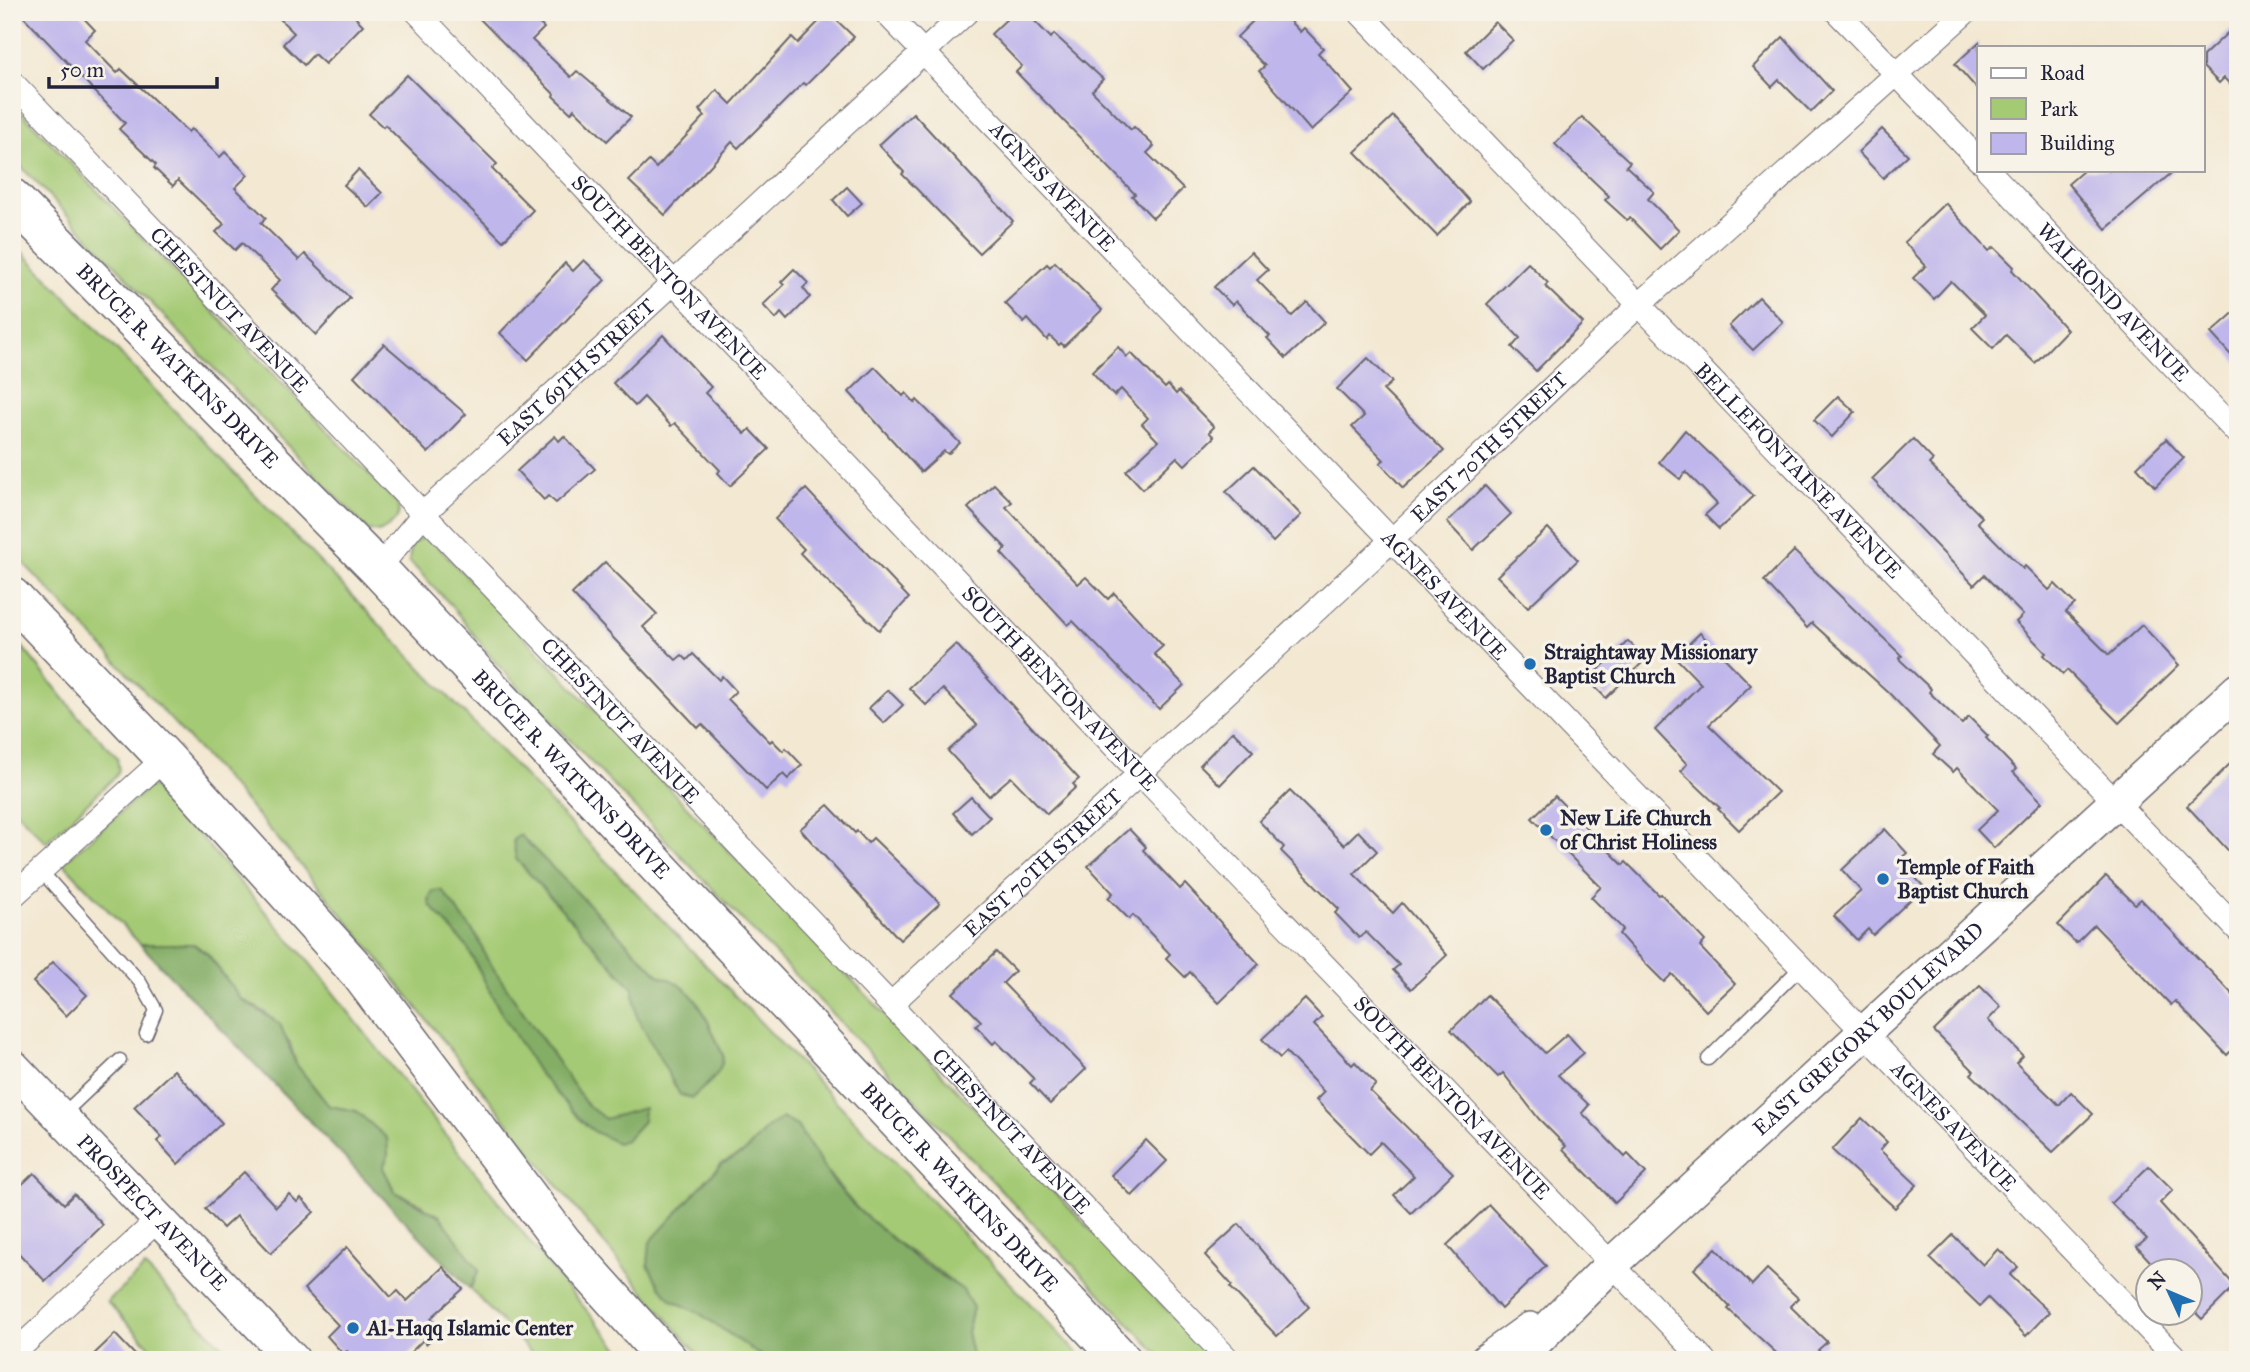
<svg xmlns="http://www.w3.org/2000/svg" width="2250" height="1372" viewBox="0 0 2250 1372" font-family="'IM FELL Great Primer',serif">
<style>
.green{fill:#a5ca74;stroke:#647658;stroke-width:2}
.forest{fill:#84ae66;stroke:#536850;stroke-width:2}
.building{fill:#bfb6eb}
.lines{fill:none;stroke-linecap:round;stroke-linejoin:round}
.service-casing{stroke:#6b6770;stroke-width:15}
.minor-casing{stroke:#6b6770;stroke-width:25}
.secondary-casing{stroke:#6b6770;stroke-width:36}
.trunk-casing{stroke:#6b6770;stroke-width:41}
.service{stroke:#fff;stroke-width:12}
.minor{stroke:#fff;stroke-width:23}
.secondary{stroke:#fff;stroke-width:33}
.trunk{stroke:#fff;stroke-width:38}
.poi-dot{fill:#1f6fb2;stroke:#f7f3e8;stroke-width:2.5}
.labels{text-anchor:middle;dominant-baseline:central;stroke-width:7;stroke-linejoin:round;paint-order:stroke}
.street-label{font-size:21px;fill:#22223b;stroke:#f7f3e8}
.poi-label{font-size:21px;font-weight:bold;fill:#22223b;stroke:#f7f3e8;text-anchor:start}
</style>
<rect width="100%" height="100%" fill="#f7f3e8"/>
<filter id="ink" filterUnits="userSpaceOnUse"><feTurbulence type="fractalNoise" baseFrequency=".0143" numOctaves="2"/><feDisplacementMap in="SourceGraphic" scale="14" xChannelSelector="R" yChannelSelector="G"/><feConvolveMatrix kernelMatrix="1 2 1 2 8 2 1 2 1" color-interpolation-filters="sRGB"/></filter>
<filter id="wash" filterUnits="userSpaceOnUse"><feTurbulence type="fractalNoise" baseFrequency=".00686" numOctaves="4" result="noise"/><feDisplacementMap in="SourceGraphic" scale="28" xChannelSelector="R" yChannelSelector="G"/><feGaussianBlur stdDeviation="1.57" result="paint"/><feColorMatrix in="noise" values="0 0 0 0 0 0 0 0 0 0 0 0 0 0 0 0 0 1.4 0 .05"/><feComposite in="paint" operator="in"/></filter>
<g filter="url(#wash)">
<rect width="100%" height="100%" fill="#f3e8d2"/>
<!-- green -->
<g class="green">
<path d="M12 102 396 502C405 516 391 526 379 532L368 530 12 157Z"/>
<path d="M12 241 1084 1360H973L967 1332 973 1308C954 1271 904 1254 874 1225 842 1196 820 1162 797 1126L766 1129 744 1153 721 1164 672 1300 699 1313 767 1360H703C575 1216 462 1059 339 911 236 786 124 669 12 551Z"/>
<path d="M424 535 429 537 1215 1360H1164L496 663 450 604 409 561 411 546Z"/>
<path d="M12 634 78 716 117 757 119 770 116 776 46 842 12 807Z"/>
<path d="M150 786 159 789 309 962 554 1272 629 1360H538L470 1289 479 1270 422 1204 395 1192 383 1168 388 1155 356 1111 329 1106 296 1064 290 1043 265 1012 241 999 208 954 194 944H140L63 863Z"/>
<path d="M145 1267 236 1360H163L107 1302Z"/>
</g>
<!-- forest -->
<g class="forest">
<path d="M520 835 660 976C700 987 706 1020 723 1055 723 1075 706 1085 692 1098L680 1095 637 1017 633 988 516 859 513 840Z"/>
<path d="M442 890 478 938 487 959 587 1105 605 1119 644 1108 643 1121 626 1140 617 1143 595 1132 581 1121 538 1072 499 1009 467 947 430 905 429 898 433 891Z"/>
<path d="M140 944H193L207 954 241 999 280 1024 296 1064 329 1106 356 1111 387 1138 388 1155 383 1168 395 1192 440 1216 479 1270 470 1289Z"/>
<path d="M782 1118 797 1126 832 1180 855 1207 915 1258 963 1290 973 1308 967 1332 973 1360H767L699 1313 672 1300 660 1287 648 1265 650 1242 721 1164 744 1153 766 1129Z"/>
</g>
<g id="blocks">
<!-- building -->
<g class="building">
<path d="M19 12H78L95 30 85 40 117 73 121 69 188 132 191 129 220 157 225 152 248 175 235 188 266 218 261 223 299 260 305 254 350 298 316 335 271 290 280 280 242 243 235 250 216 232 224 224 178 180 173 186 154 168 156 165 119 129 125 123Z"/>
<path d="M273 12H350L363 25 325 64 314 54 304 65 283 44 294 33Z"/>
<path d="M473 12H527L544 28 532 40 571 77 577 71 631 117 607 141 574 109 571 113 553 96 554 94Z"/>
<path d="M828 12 854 37 806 85 803 83 738 148 732 142 665 215 629 181 649 161 656 168 705 116 699 110 717 90 731 104 792 37 798 43Z"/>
<path d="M1014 12H1026L1051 38 1054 34 1103 79 1092 91 1131 130 1134 127 1154 146 1147 153 1183 189 1153 218 1132 196 1135 194 1016 72 1022 66 991 34Z"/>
<path d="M1262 12H1281L1300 32 1304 28 1323 48 1318 53 1353 92 1311 131 1259 71 1265 66 1237 37Z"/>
<path d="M1495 22 1513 40 1483 69 1466 51Z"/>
<path d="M2238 23V93L2224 78 2219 83 2203 67V56Z"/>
<path d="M1783 37 1832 91 1811 112 1779 80 1772 87 1753 67Z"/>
<path d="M1979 42V91L1955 64Z"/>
<path d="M407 75 497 164 492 169 533 210 503 241 385 125 383 127 369 114Z"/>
<path d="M913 113 1013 221 979 253 902 174 904 172 879 145Z"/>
<path d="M1393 116 1470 202 1437 236 1355 152Z"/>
<path d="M1582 117 1630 162 1626 166 1654 192 1648 199 1679 230 1660 249 1630 218 1627 220 1605 200 1609 196 1555 144Z"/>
<path d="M1882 129 1908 155 1883 178 1858 152Z"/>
<path d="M358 170 382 193 368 207 344 185Z"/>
<path d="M2084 170H2175L2106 229 2068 184Z"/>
<path d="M847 187 862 203 847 216 833 200Z"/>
<path d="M1945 203 1989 251 1994 247 2014 267 2012 270 2067 330 2035 363 2006 335 1993 349 1972 328 1985 315 1951 281 1934 299 1913 278 1926 266 1904 242Z"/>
<path d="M1251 252 1268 270 1257 280 1292 316 1307 302 1325 322 1286 358 1267 338 1270 336 1236 301 1232 305 1214 287Z"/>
<path d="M584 260 605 280 528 360 500 333 565 263 573 271Z"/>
<path d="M1055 262 1102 310 1064 346 1061 343 1059 345 1050 336 1047 340 1028 319 1024 323 1005 303 1047 264 1050 267Z"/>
<path d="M1528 263 1548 283 1545 286 1583 323 1536 371 1512 347 1520 338 1487 304Z"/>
<path d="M794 269 808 283 803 288 810 297 787 320 781 313 776 319 763 305 784 285 781 282Z"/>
<path d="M1759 297 1783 322 1753 350 1729 326Z"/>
<path d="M2238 309V363L2211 333Z"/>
<path d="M663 335 711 387 705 393 745 434 750 429 769 449 730 486 718 473 720 470 675 423 671 426 644 397 635 406 613 383Z"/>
<path d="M384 344 466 414 428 453 354 376Z"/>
<path d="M1118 347 1127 357 1131 353 1165 388 1168 385 1176 394 1179 391 1214 427 1209 432 1214 437 1185 465 1177 457 1143 489 1126 471 1158 441 1142 424 1148 418 1121 389 1114 396 1092 372Z"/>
<path d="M1368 358 1392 382 1383 390 1444 451 1403 488 1380 463 1384 460 1352 427 1364 416 1337 389Z"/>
<path d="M875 367 903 396 906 393 915 403 917 400 960 443 948 454 944 451 921 472 849 392Z"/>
<path d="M1838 396 1855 412 1832 437 1814 420Z"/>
<path d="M1685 430 1754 496 1719 529 1705 515 1717 504 1686 472 1680 479 1659 462Z"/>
<path d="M555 436 559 441 564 436 595 469 556 503 548 496 544 500 517 471Z"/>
<path d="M1913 439 1933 460 1929 464 1982 517 1977 522 2023 569 2025 566 2049 590 2055 584 2075 604 2066 612 2109 655 2142 625 2179 665 2119 723 2067 670 2063 674 2044 655 2046 653 2016 622 2023 615 1984 575 1974 585 1872 479Z"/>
<path d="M2166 439 2184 458 2155 487 2137 467Z"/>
<path d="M1254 466 1301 515 1273 542 1226 492Z"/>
<path d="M994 484 1012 502 1006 507 1078 584 1086 577 1108 599 1114 593 1163 646 1154 654 1184 685 1159 709 1073 621 1068 625 1001 553 1006 548 968 508Z"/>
<path d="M1485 486 1511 514 1473 550 1447 522Z"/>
<path d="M806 489 909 598 879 630 817 571 800 553 804 549 775 519Z"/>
<path d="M1548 528 1578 560 1528 607 1497 576Z"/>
<path d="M1794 551 1902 656 1899 659 1931 689 1929 692 1962 724 1969 717 1988 736 1986 738 2016 769 2013 772 2042 802 1994 848 1977 830 1998 810 1957 768 1953 772 1933 754 1940 746 1888 692 1812 623 1807 628 1764 581Z"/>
<path d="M605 562 657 614 643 627 676 660 682 655 687 660 693 654 719 680 722 676 736 691 728 699 770 742 772 740 783 751 786 748 802 765 788 779 783 774 766 790 702 724 698 728 572 594Z"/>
<path d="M1700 633 1751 685 1709 725 1778 792 1739 830 1718 809 1720 808 1681 771 1687 764 1655 730 1701 684 1675 657Z"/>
<path d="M1628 641 1646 659 1606 698 1588 680Z"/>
<path d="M956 644 1079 779 1073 784 1076 787 1047 814 1011 777 989 796 948 751 977 725 943 689 926 705 909 688Z"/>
<path d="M888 690 903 705 884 723 869 708Z"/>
<path d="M1233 731 1253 751 1220 785 1200 765Z"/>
<path d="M2238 756V792L2229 800 2238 810V861L2187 806Z"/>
<path d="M1290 791 1344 845 1358 831 1377 851 1354 874 1393 913 1402 903 1447 955 1411 989 1393 970 1399 965 1366 932 1359 938 1335 913 1339 909 1281 851 1284 847 1259 821Z"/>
<path d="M1555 796 1623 865 1626 862 1659 895 1661 894 1705 941 1700 947 1735 984 1706 1011 1672 974 1664 982 1645 963 1619 934 1623 929 1591 897 1601 887 1532 818Z"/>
<path d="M971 797 990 817 972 834 953 813Z"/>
<path d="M828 805 855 833 857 831 868 843 873 838 940 903 900 940 800 829Z"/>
<path d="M1129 829 1146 847 1143 850 1180 889 1185 884 1259 964 1219 1003 1190 972 1185 977 1166 958 1170 954 1133 915 1129 919 1108 898 1113 893 1088 866Z"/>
<path d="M1885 829 1907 853 1899 860 1924 887 1873 935 1868 929 1857 940 1834 916 1861 891 1842 870Z"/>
<path d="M2106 876 2135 904 2141 899 2238 1000V1044L2227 1055 2175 1001 2171 1005 2094 925 2076 943 2058 925Z"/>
<path d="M996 952 1015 971 1003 983 1086 1069 1050 1104 1030 1083 1034 1079 996 1041 993 1044 976 1026 981 1021 953 993Z"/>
<path d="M53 962 87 995 66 1016 33 982Z"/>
<path d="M1980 986 2001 1007 1988 1020 2023 1056 2016 1063 2059 1105 2071 1092 2093 1114 2053 1152 1971 1074 1974 1071 1934 1031Z"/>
<path d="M1487 995 1545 1053 1567 1034 1584 1053 1558 1075 1589 1105 1582 1113 1625 1157 1628 1154 1646 1173 1615 1203 1563 1149 1566 1146 1539 1119 1503 1073 1498 1077 1451 1030Z"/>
<path d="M1305 999 1322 1017 1314 1025 1352 1065 1355 1062 1376 1084 1370 1091 1453 1173 1411 1213 1394 1195 1414 1176 1381 1142 1369 1154 1316 1100 1324 1092 1286 1052 1280 1058 1262 1039Z"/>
<path d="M174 1070 222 1123 178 1164 157 1141 162 1137 134 1107Z"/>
<path d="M1862 1118 1887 1142 1880 1150 1917 1185 1895 1208 1832 1150Z"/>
<path d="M1146 1140 1167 1161 1132 1196 1111 1175Z"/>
<path d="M2149 1166 2173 1190 2160 1203 2235 1286 2202 1319 2190 1307V1270H2158L2137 1247 2147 1239 2111 1203Z"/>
<path d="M244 1172 276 1207 289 1194 297 1202 301 1198 314 1212 271 1253 236 1216 223 1228 205 1209Z"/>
<path d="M34 1173 64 1204 74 1194 103 1225 45 1281 12 1246V1194Z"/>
<path d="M1489 1205 1546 1266 1501 1309 1447 1245Z"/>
<path d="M1239 1224 1309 1307 1277 1336 1230 1287 1232 1285 1205 1255Z"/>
<path d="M1953 1235 1983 1265 1998 1249 2018 1267 2010 1275 2049 1312 2026 1336 1988 1298 1980 1306 1930 1258Z"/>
<path d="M347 1247 391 1297 398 1291 407 1301 443 1267 463 1289 431 1318 442 1329 426 1344 423 1340 403 1360H356L347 1351 343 1354 327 1336 338 1325 304 1289Z"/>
<path d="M1716 1248 1752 1285 1767 1269 1798 1298 1790 1306 1827 1342 1818 1350 1828 1360H1784L1728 1309 1730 1307 1694 1269Z"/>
<path d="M115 1334 140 1360H88Z"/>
</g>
</g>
</g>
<g filter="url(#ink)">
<use href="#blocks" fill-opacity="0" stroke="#6b6770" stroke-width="2"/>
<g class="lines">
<defs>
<g id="service">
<path d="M41 871 140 982 156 1010 146 1034"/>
<path d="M1708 1059 1801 967"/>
<path d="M62 1115 120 1060"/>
</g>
<g id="minor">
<path id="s1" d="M417 12 1154 788 1704 1360"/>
<path id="s2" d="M885 12 2178 1360"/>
<path id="s3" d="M1359 12 2238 930"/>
<path d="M1837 12 1979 160"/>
<path id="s4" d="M12 82 1229 1360"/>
<path id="s5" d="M1988 170 2238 434"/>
<path id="s6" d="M378 569 424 513 967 12"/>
<path d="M12 897 165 758"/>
<path id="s7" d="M892 1003 1393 539 1639 305 1966 12"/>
<path d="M12 1355 159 1219"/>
</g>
<g id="secondary">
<path id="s8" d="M12 1066 293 1360"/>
<path d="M1487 1360 1530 1329"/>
<path id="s9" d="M1517 1360 1612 1264 2238 690"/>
</g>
<g id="trunk">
<path id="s10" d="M12 198 378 569 1122 1360"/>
<path d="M12 597 165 758 361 975 563 1243 668 1360"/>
</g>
</defs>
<!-- service casing -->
<use href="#service" class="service-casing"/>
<!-- minor casing -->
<use href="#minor" class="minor-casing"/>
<!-- secondary casing -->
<use href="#secondary" class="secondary-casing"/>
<!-- trunk casing -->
<use href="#trunk" class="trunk-casing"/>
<!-- service -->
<use href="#service" class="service"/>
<!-- minor -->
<use href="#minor" class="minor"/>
<!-- secondary -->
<use href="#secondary" class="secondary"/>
<!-- trunk -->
<use href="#trunk" class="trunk"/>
</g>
</g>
<!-- markers -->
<g class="poi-dot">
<circle cx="1530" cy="664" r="7"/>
<circle cx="1546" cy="830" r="7"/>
<circle cx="1883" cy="879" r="7"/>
<circle cx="353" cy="1328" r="7"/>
</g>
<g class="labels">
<!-- street labels -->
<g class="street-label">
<text stroke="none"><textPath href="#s2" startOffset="242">AGNES AVENUE</textPath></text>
<text stroke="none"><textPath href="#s1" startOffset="366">SOUTH BENTON AVENUE</textPath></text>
<text stroke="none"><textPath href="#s5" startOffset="182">WALROND AVENUE</textPath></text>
<text stroke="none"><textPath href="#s4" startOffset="315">CHESTNUT AVENUE</textPath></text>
<text stroke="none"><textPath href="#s10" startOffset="236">BRUCE R. WATKINS DRIVE</textPath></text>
<text stroke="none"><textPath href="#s6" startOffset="280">EAST 69TH STREET</textPath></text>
<text stroke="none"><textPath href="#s7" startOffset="816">EAST 70TH STREET</textPath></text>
<text stroke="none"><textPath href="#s3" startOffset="635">BELLEFONTAINE AVENUE</textPath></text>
<text stroke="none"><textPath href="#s2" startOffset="808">AGNES AVENUE</textPath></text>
<text stroke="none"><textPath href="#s1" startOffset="933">SOUTH BENTON AVENUE</textPath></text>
<text stroke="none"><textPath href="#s4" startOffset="882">CHESTNUT AVENUE</textPath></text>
<text stroke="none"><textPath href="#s10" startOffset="803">BRUCE R. WATKINS DRIVE</textPath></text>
<text stroke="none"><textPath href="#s7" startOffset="206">EAST 70TH STREET</textPath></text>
<text stroke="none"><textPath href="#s9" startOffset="483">EAST GREGORY BOULEVARD</textPath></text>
<text stroke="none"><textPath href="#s1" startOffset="1500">SOUTH BENTON AVENUE</textPath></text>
<text stroke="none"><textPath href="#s2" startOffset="1544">AGNES AVENUE</textPath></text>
<text stroke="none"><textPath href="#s4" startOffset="1449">CHESTNUT AVENUE</textPath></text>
<text stroke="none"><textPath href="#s10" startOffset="1370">BRUCE R. WATKINS DRIVE</textPath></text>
<text stroke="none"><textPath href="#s8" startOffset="203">PROSPECT AVENUE</textPath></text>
</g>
<!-- poi labels -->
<g class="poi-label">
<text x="1544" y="652">Straightaway Missionary<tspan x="1544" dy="24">Baptist Church</tspan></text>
<text x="1560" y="818">New Life Church<tspan x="1560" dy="24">of Christ Holiness</tspan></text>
<text x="1897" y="867">Temple of Faith<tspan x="1897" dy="24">Baptist Church</tspan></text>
<text x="367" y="1328">Al-Haqq Islamic Center</text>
</g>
</g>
<!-- margin -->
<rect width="2250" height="1372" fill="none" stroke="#f7f3e8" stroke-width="42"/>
<!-- legend -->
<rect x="1977" y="46" width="228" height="126" fill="#f7f3e8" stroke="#a29fa3" stroke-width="2"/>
<rect x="1991" y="68" width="35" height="10" fill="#ffffff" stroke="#a29fa3" stroke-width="2"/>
<text x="2040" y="80" font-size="21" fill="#22223b">Road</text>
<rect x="1991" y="98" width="35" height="21" fill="#a5ca74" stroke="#a29fa3" stroke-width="2"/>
<text x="2040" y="116" font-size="21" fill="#22223b">Park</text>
<rect x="1991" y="133" width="35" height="21" fill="#bfb6eb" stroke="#a29fa3" stroke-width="2"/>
<text x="2040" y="150" font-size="21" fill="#22223b">Building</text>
<!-- north arrow -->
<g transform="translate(2169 1292) rotate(314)"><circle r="33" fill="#f7f3e8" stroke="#a29fa3" stroke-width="2"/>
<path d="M0-5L12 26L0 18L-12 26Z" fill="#1f6fb2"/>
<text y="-10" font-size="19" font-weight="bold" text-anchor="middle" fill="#22223b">N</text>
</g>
<!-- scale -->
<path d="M49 77v10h168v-10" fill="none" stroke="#22223b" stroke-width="3.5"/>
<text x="60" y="77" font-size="21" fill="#22223b" stroke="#f7f3e8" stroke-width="5" paint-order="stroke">50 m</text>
</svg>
